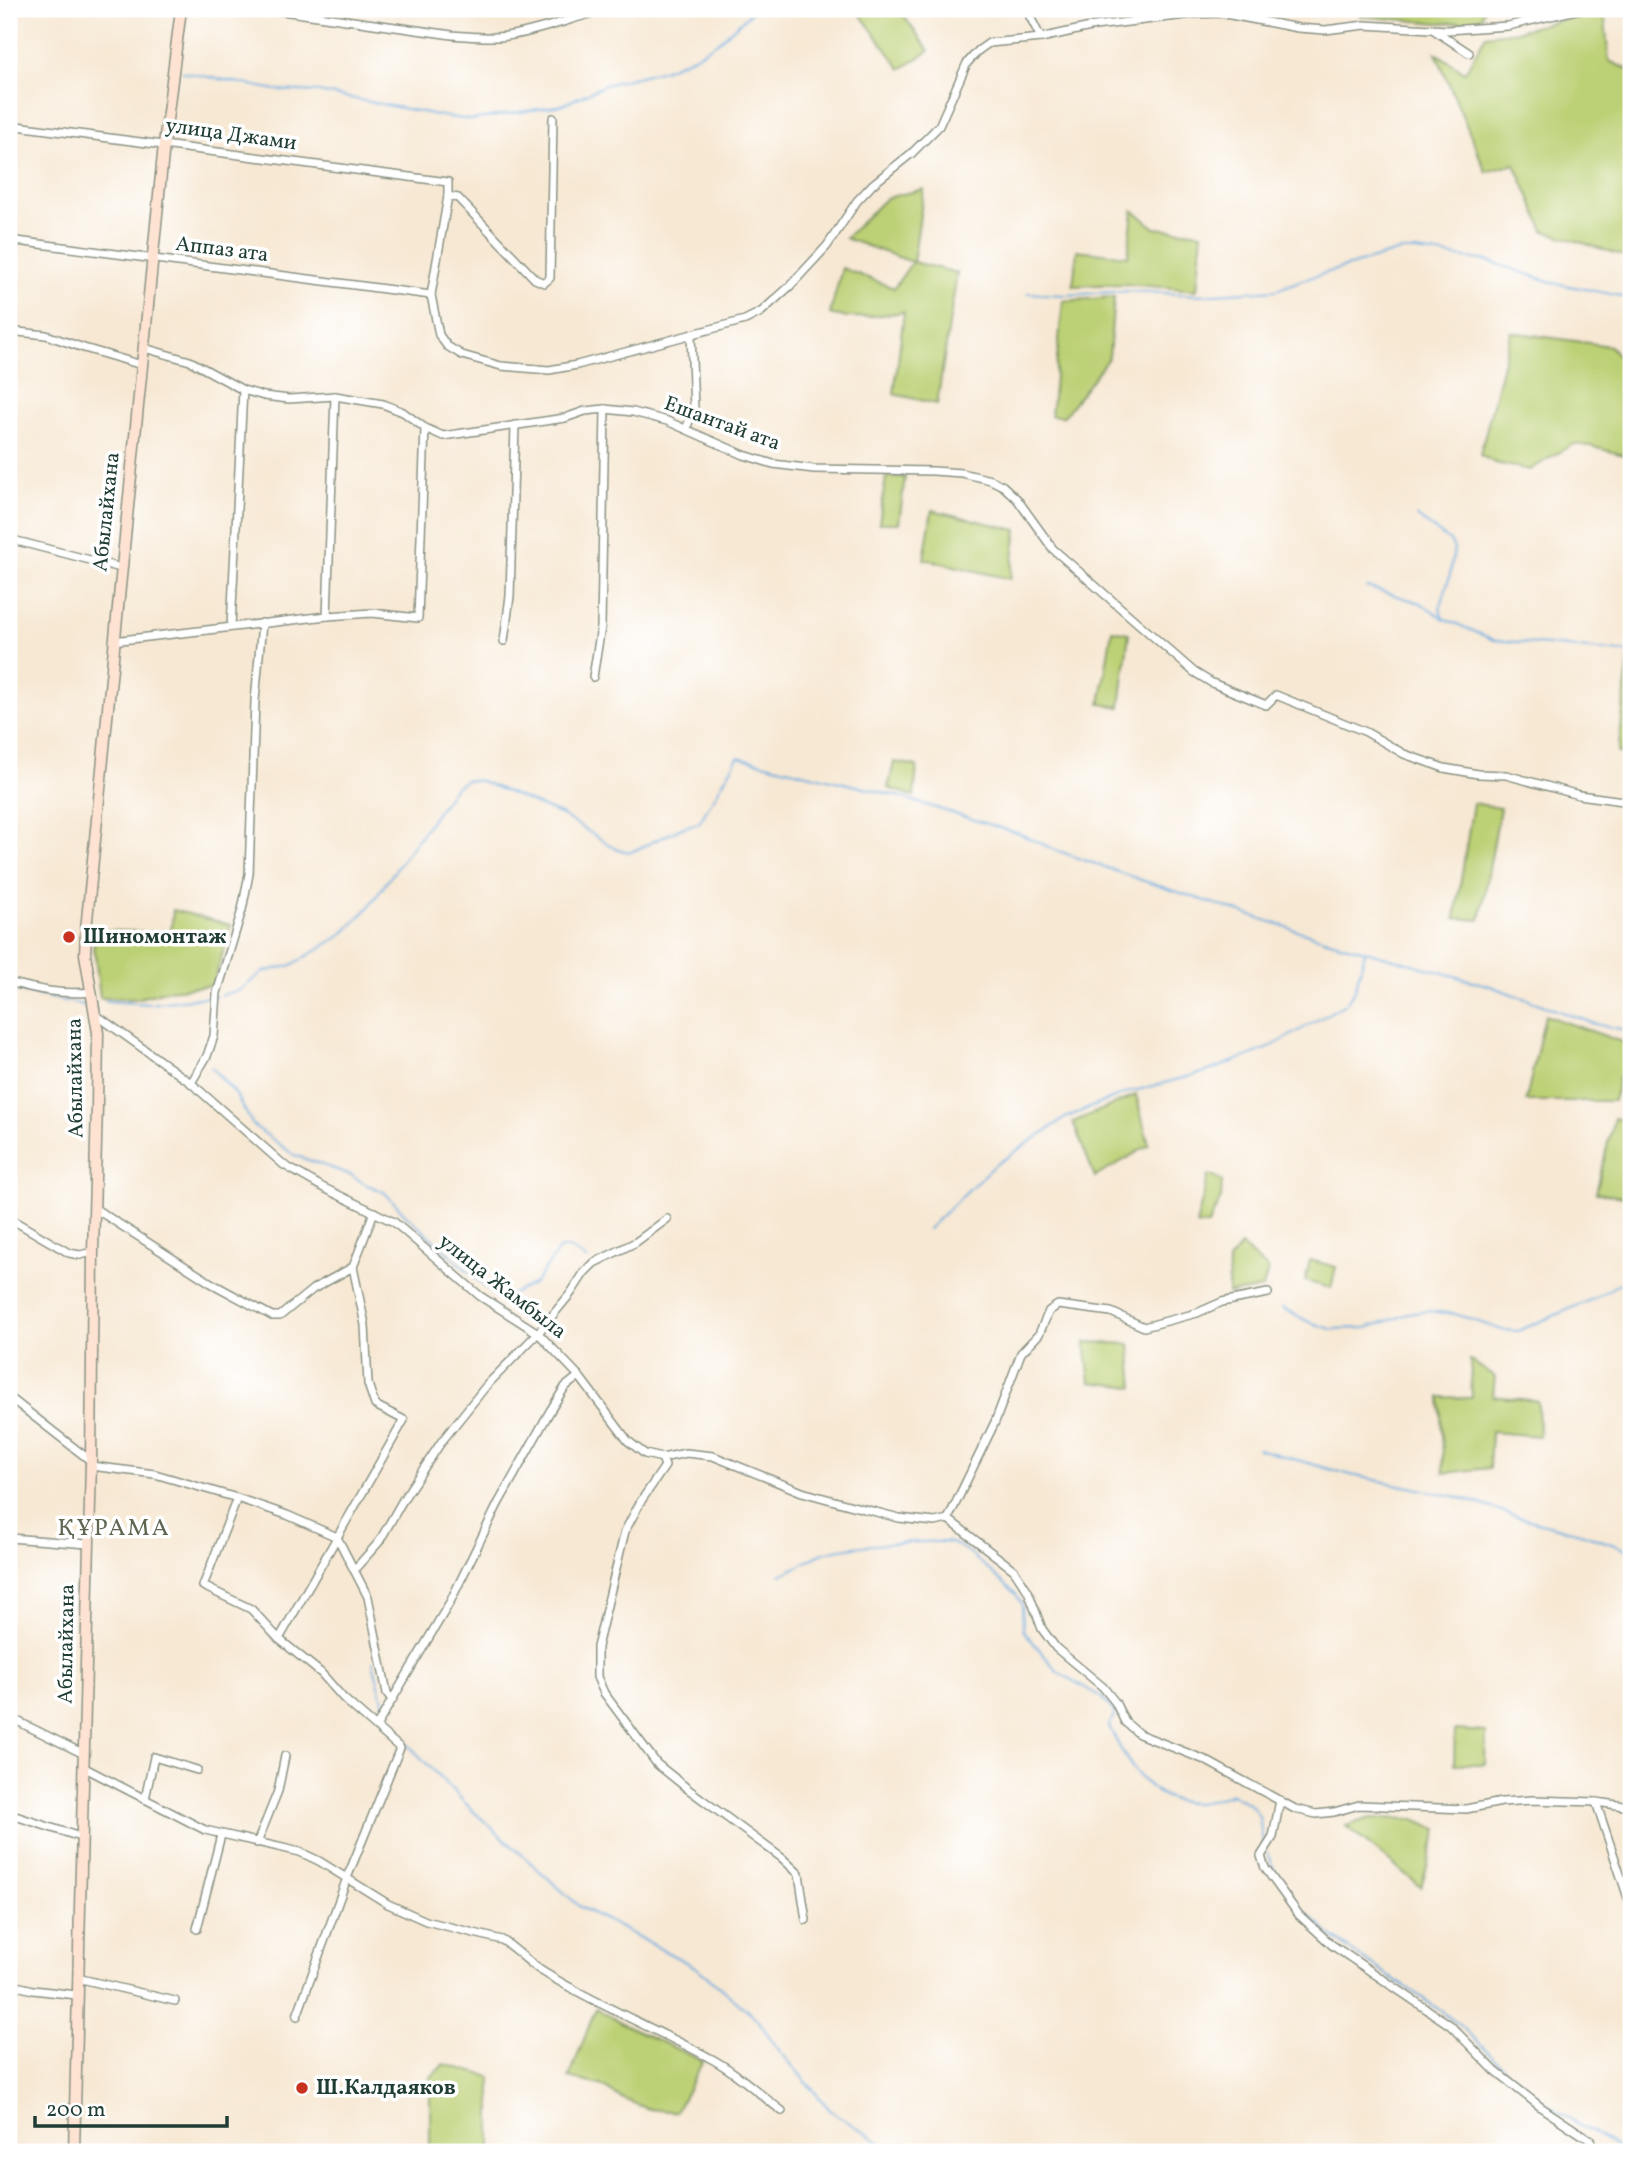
<svg xmlns="http://www.w3.org/2000/svg" width="1640" height="2161" viewBox="0 0 1640 2161" font-family="Vollkorn,serif">
<style>
.green{fill:#bcd074;stroke:#6e8654;stroke-width:2}
.lines{fill:none;stroke-linecap:round;stroke-linejoin:round}
.stream{stroke:#6babde;stroke-width:2}
.street-casing{stroke:#8b9284;stroke-width:10}
.secondary-casing{stroke:#8b9284;stroke-width:13}
.street{stroke:#fff;stroke-width:7}
.secondary{stroke:#fee3d2;stroke-width:10}
.poi-dot{fill:#c8321e;stroke:#fff;stroke-width:2.5}
.labels{text-anchor:middle;dominant-baseline:central;stroke-width:7;stroke-linejoin:round;paint-order:stroke}
.street-label{font-size:21px;fill:#1f3d34;stroke:#fff}
.poi-label{font-size:21px;font-weight:bold;fill:#1f3d34;stroke:#fff;text-anchor:start}
.quarter-label{font-size:24px;letter-spacing:2px;fill:#5f6652;stroke:#fff}
</style>
<rect width="100%" height="100%" fill="#fff"/>
<filter id="ink" filterUnits="userSpaceOnUse"><feTurbulence type="fractalNoise" baseFrequency=".0143" numOctaves="2"/><feDisplacementMap in="SourceGraphic" scale="14" xChannelSelector="R" yChannelSelector="G"/><feConvolveMatrix kernelMatrix="1 2 1 2 8 2 1 2 1" color-interpolation-filters="sRGB"/></filter>
<filter id="wash" filterUnits="userSpaceOnUse"><feTurbulence type="fractalNoise" baseFrequency=".00686" numOctaves="4" result="noise"/><feDisplacementMap in="SourceGraphic" scale="28" xChannelSelector="R" yChannelSelector="G"/><feGaussianBlur stdDeviation="1.57" result="paint"/><feColorMatrix in="noise" values="0 0 0 0 0 0 0 0 0 0 0 0 0 0 0 0 0 1.4 0 .05"/><feComposite in="paint" operator="in"/></filter>
<g filter="url(#wash)">
<rect width="100%" height="100%" fill="#f7e8d3"/>
<!-- green -->
<g class="green">
<path d="M856 9H899L929 51 901 69Z"/>
<path d="M1362 9H1484L1480 22 1438 23 1360 16Z"/>
<path d="M1604 9 1609 61 1631 71V258L1544 231 1515 164 1486 172 1436 53 1465 72 1486 35 1517 31Z"/>
<path d="M924 189 913 262 957 273 937 404 894 394 904 312C880 315 854 321 830 314L842 268 894 288 912 262 845 238 886 198Z"/>
<path d="M1133 210 1155 228 1202 233 1197 290 1124 284 1073 286 1077 250 1128 256Z"/>
<path d="M1114 297 1109 357 1064 416H1051L1063 301Z"/>
<path d="M1511 332 1610 346 1625 364 1631 365V457L1590 446 1573 444 1530 470 1495 463 1480 455Z"/>
<path d="M886 477H905L899 523H879Z"/>
<path d="M932 510 1017 530 1010 579 924 559Z"/>
<path d="M1112 630 1129 633 1120 707 1100 704Z"/>
<path d="M1631 658V754L1618 753 1629 659Z"/>
<path d="M894 762 917 766 914 796 888 788Z"/>
<path d="M1473 803 1500 808 1480 920 1455 918Z"/>
<path d="M173 910 231 925 213 985 169 990 136 999 100 998 92 930 171 933Z"/>
<path d="M1545 1015 1631 1045 1627 1078H1618L1614 1101H1526Z"/>
<path d="M1136 1095 1149 1145 1095 1177 1073 1122Z"/>
<path d="M1614 1118 1631 1122V1198L1596 1193Z"/>
<path d="M1208 1176H1214L1222 1181 1221 1198 1208 1225H1196Z"/>
<path d="M1241 1246 1268 1269 1263 1288 1228 1294 1229 1260Z"/>
<path d="M1310 1260 1336 1267 1331 1288 1305 1281Z"/>
<path d="M1085 1342 1130 1344 1134 1387 1090 1382Z"/>
<path d="M1470 1360 1495 1377 1493 1396 1538 1401 1539 1436 1491 1432 1489 1468 1444 1473 1440 1397 1472 1398Z"/>
<path d="M1455 1730 1486 1732 1485 1764H1454Z"/>
<path d="M1370 1818 1414 1819 1438 1829 1421 1887 1346 1826Z"/>
<path d="M596 2008 627 2026 703 2061 676 2112 649 2109 623 2099 600 2085 569 2078Z"/>
<path d="M444 2064 491 2077V2152H430V2078Z"/>
</g>
<g class="lines">
<!-- stream -->
<g class="stream">
<path d="M183 72 276 90 319 92 447 117 472 120 562 105 605 85 663 70 694 57 719 41 755 9"/>
<path d="M1027 293 1065 295 1128 291 1198 295 1276 290 1305 279 1400 251H1416L1488 261 1554 283 1631 298"/>
<path d="M1416 516 1450 541 1454 549 1450 575 1440 609 1443 618 1494 640 1622 652 1631 651"/>
<path d="M1366 587 1421 603 1443 618"/>
<path d="M9 989 88 1006"/>
<path d="M221 995 240 990 263 972 292 965 342 935 368 908 455 787 466 780 481 781 562 815 618 850 631 852 684 827 699 823 738 757 897 796 1020 834 1053 849 1147 882 1330 941 1490 986 1595 1024 1631 1031"/>
<path d="M105 1001 150 1004 215 996"/>
<path d="M211 1067 235 1093 253 1125 294 1155 351 1175 365 1184 384 1192 406 1215 492 1293 506 1297 535 1283 560 1248H569L588 1260"/>
<path d="M928 1229 991 1168 1065 1118 1126 1093 1206 1072 1269 1048 1345 1004 1355 990 1365 952"/>
<path d="M1282 1308 1309 1322 1331 1329 1366 1328 1409 1314 1428 1311 1455 1314 1502 1330 1518 1331 1595 1298 1620 1283 1631 1282"/>
<path d="M1258 1449 1351 1475 1458 1497 1529 1520 1584 1534 1631 1551"/>
<path d="M780 1575C796 1569 808 1559 824 1553 840 1546 944 1537 957 1545 978 1558 997 1578 1016 1594L1022 1604 1023 1630 1058 1672 1101 1697 1115 1713 1109 1726C1126 1762 1148 1803 1195 1803 1206 1803 1221 1797 1232 1794 1243 1800 1258 1808 1260 1821 1261 1830 1261 1836 1264 1844"/>
<path d="M373 1662 385 1708"/>
<path d="M387 1714 389 1725 473 1811 579 1906 697 1968 757 2019 779 2050 831 2111 895 2152"/>
<path d="M1267 1853C1299 1935 1389 1969 1454 2021 1478 2039 1497 2064 1520 2083 1552 2111 1591 2131 1627 2152"/>
</g>
</g>
</g>
<g filter="url(#ink)">
<g class="lines">
<defs>
<g id="street">
<path d="M268 9 452 35C470 36 489 39 507 36 541 31 574 17 608 9"/>
<path d="M1026 9 1041 38"/>
<path d="M1131 9 1137 21"/>
<path d="M1434 30 1469 53"/>
<path d="M9 125 448 182V196L431 295 439 335 447 346 462 355 501 366 549 370 577 365 745 320 761 312 789 287 827 246 857 201 873 184 912 153 939 126 967 63 979 50 989 43 1041 38 1095 26 1194 14 1220 13 1298 28 1325 30 1365 25 1447 30 1508 26 1581 9"/>
<path d="M448 196 458 198 535 279 544 283 550 278 553 118"/>
<path d="M9 240 431 295"/>
<path d="M9 331 46 335 84 348 142 365"/>
<path d="M144 348 190 361 243 390 264 396 289 399 335 396 383 404 403 412 425 428 443 436 565 418 585 411 605 409 633 412 667 421 744 455 773 464 814 469 933 471 962 473 991 480 1003 486 1017 499 1053 549 1194 672 1212 683 1266 705 1276 695 1366 732 1404 754 1444 768 1478 774 1506 775 1579 795 1631 802"/>
<path d="M686 429 694 409 691 335"/>
<path d="M9 539 121 568"/>
<path d="M327 616 335 396"/>
<path d="M231 627 243 390"/>
<path d="M113 641 327 616 372 613 418 618 425 428"/>
<path d="M504 641 510 596 515 425"/>
<path d="M593 677 601 627 605 409"/>
<path d="M9 982C38 990 62 995 92 992"/>
<path d="M95 1014 191 1083 284 1165 324 1188 394 1222 480 1296 538 1333 579 1376 628 1441 645 1454 662 1458 686 1453 713 1456 802 1492 849 1505 899 1518 935 1522 948 1519"/>
<path d="M191 1083 207 1056 214 1036 217 993 242 910 249 874 255 701 262 623"/>
<path d="M94 1208 211 1283 272 1316H280L313 1289 353 1267"/>
<path d="M9 1218 69 1253 80 1255 93 1252"/>
<path d="M9 1397 91 1461"/>
<path d="M662 1458 665 1466 641 1501 625 1531 597 1647V1677L604 1693 657 1764 688 1789 782 1858 799 1874 806 1920"/>
<path d="M91 1466 155 1474 237 1498 287 1515 337 1537 368 1597 387 1693 392 1700"/>
<path d="M237 1498 203 1586 251 1609 279 1639 321 1673 344 1699 400 1748 347 1878 297 2016"/>
<path d="M948 1519 1014 1570 1028 1591 1042 1629 1056 1648 1103 1687 1115 1702 1125 1722 1139 1734 1205 1760 1295 1809 1316 1814 1334 1812 1359 1805 1466 1809 1502 1802 1533 1800 1596 1802 1631 1807"/>
<path d="M948 1519 995 1422 1021 1353 1039 1334 1049 1311 1058 1305 1111 1312 1144 1327 1197 1313 1222 1302 1268 1293"/>
<path d="M9 1538 88 1544"/>
<path d="M354 1570 379 1542 404 1498 442 1441 486 1386 538 1333 571 1293 584 1273 594 1263 636 1242 667 1219"/>
<path d="M279 1639 404 1420 375 1405 368 1384 365 1325 353 1267 374 1212"/>
<path d="M9 1717 84 1754"/>
<path d="M376 1727 450 1602 498 1504 550 1411 565 1387 579 1376"/>
<path d="M83 1767 205 1830 300 1852 319 1861 388 1904 426 1921 502 1940C518 1950 529 1964 545 1973 597 2005 654 2028 708 2057 734 2070 758 2093 782 2111"/>
<path d="M145 1799 154 1757 197 1770"/>
<path d="M1280 1800 1273 1837 1261 1856 1265 1868 1299 1915 1332 1945 1450 2025 1495 2071 1542 2108 1590 2140 1594 2152"/>
<path d="M1596 1802 1631 1907"/>
<path d="M9 1814 80 1837"/>
<path d="M257 1843 278 1791 285 1756"/>
<path d="M197 1929 221 1835"/>
<path d="M77 1978 175 2001"/>
<path d="M9 1984 33 1990 77 1995"/>
</g>
<path id="secondary" d="M74 2152 91 1461 93 1252 97 1105 98 1033 85 954 86 930 164 144 181 9"/>
</defs>
<!-- street casing -->
<use href="#street" class="street-casing"/>
<!-- secondary casing -->
<use href="#secondary" class="secondary-casing"/>
<!-- street -->
<use href="#street" class="street"/>
<!-- secondary -->
<use href="#secondary" class="secondary"/>
</g>
</g>
<!-- markers -->
<g class="poi-dot">
<circle cx="69" cy="937" r="7"/>
<circle cx="302" cy="2088" r="7"/>
</g>
<g class="labels">
<!-- street labels -->
<g class="street-label">
<text transform="translate(231 135) rotate(8)">улица Джами</text>
<text transform="translate(222 250) rotate(7)">Аппаз ата</text>
<text transform="translate(722 424) rotate(20)">Ешантай ата</text>
<text transform="translate(107 512) rotate(-84)">Абылайхана</text>
<text transform="translate(76 1078) rotate(-91)">Абылайхана</text>
<text transform="translate(502 1287) rotate(38)">улица Жамбыла</text>
<text transform="translate(67 1644) rotate(-89)">Абылайхана</text>
</g>
<!-- poi labels -->
<g class="poi-label">
<text x="83" y="937">Шиномонтаж</text>
<text x="316" y="2088">Ш.Калдаяков</text>
</g>
<!-- quarter labels -->
<g class="quarter-label">
<text x="114" y="1529">ҚҰРАМА</text>
</g>
</g>
<!-- margin -->
<rect width="1640" height="2161" fill="none" stroke="#fff" stroke-width="35"/>
<!-- scale -->
<path d="M35 2116v10h192v-10" fill="none" stroke="#1f3d34" stroke-width="3.5"/>
<text x="46" y="2116" font-size="21" fill="#1f3d34" stroke="#ffffff" stroke-width="5" paint-order="stroke">200 m</text>
</svg>
